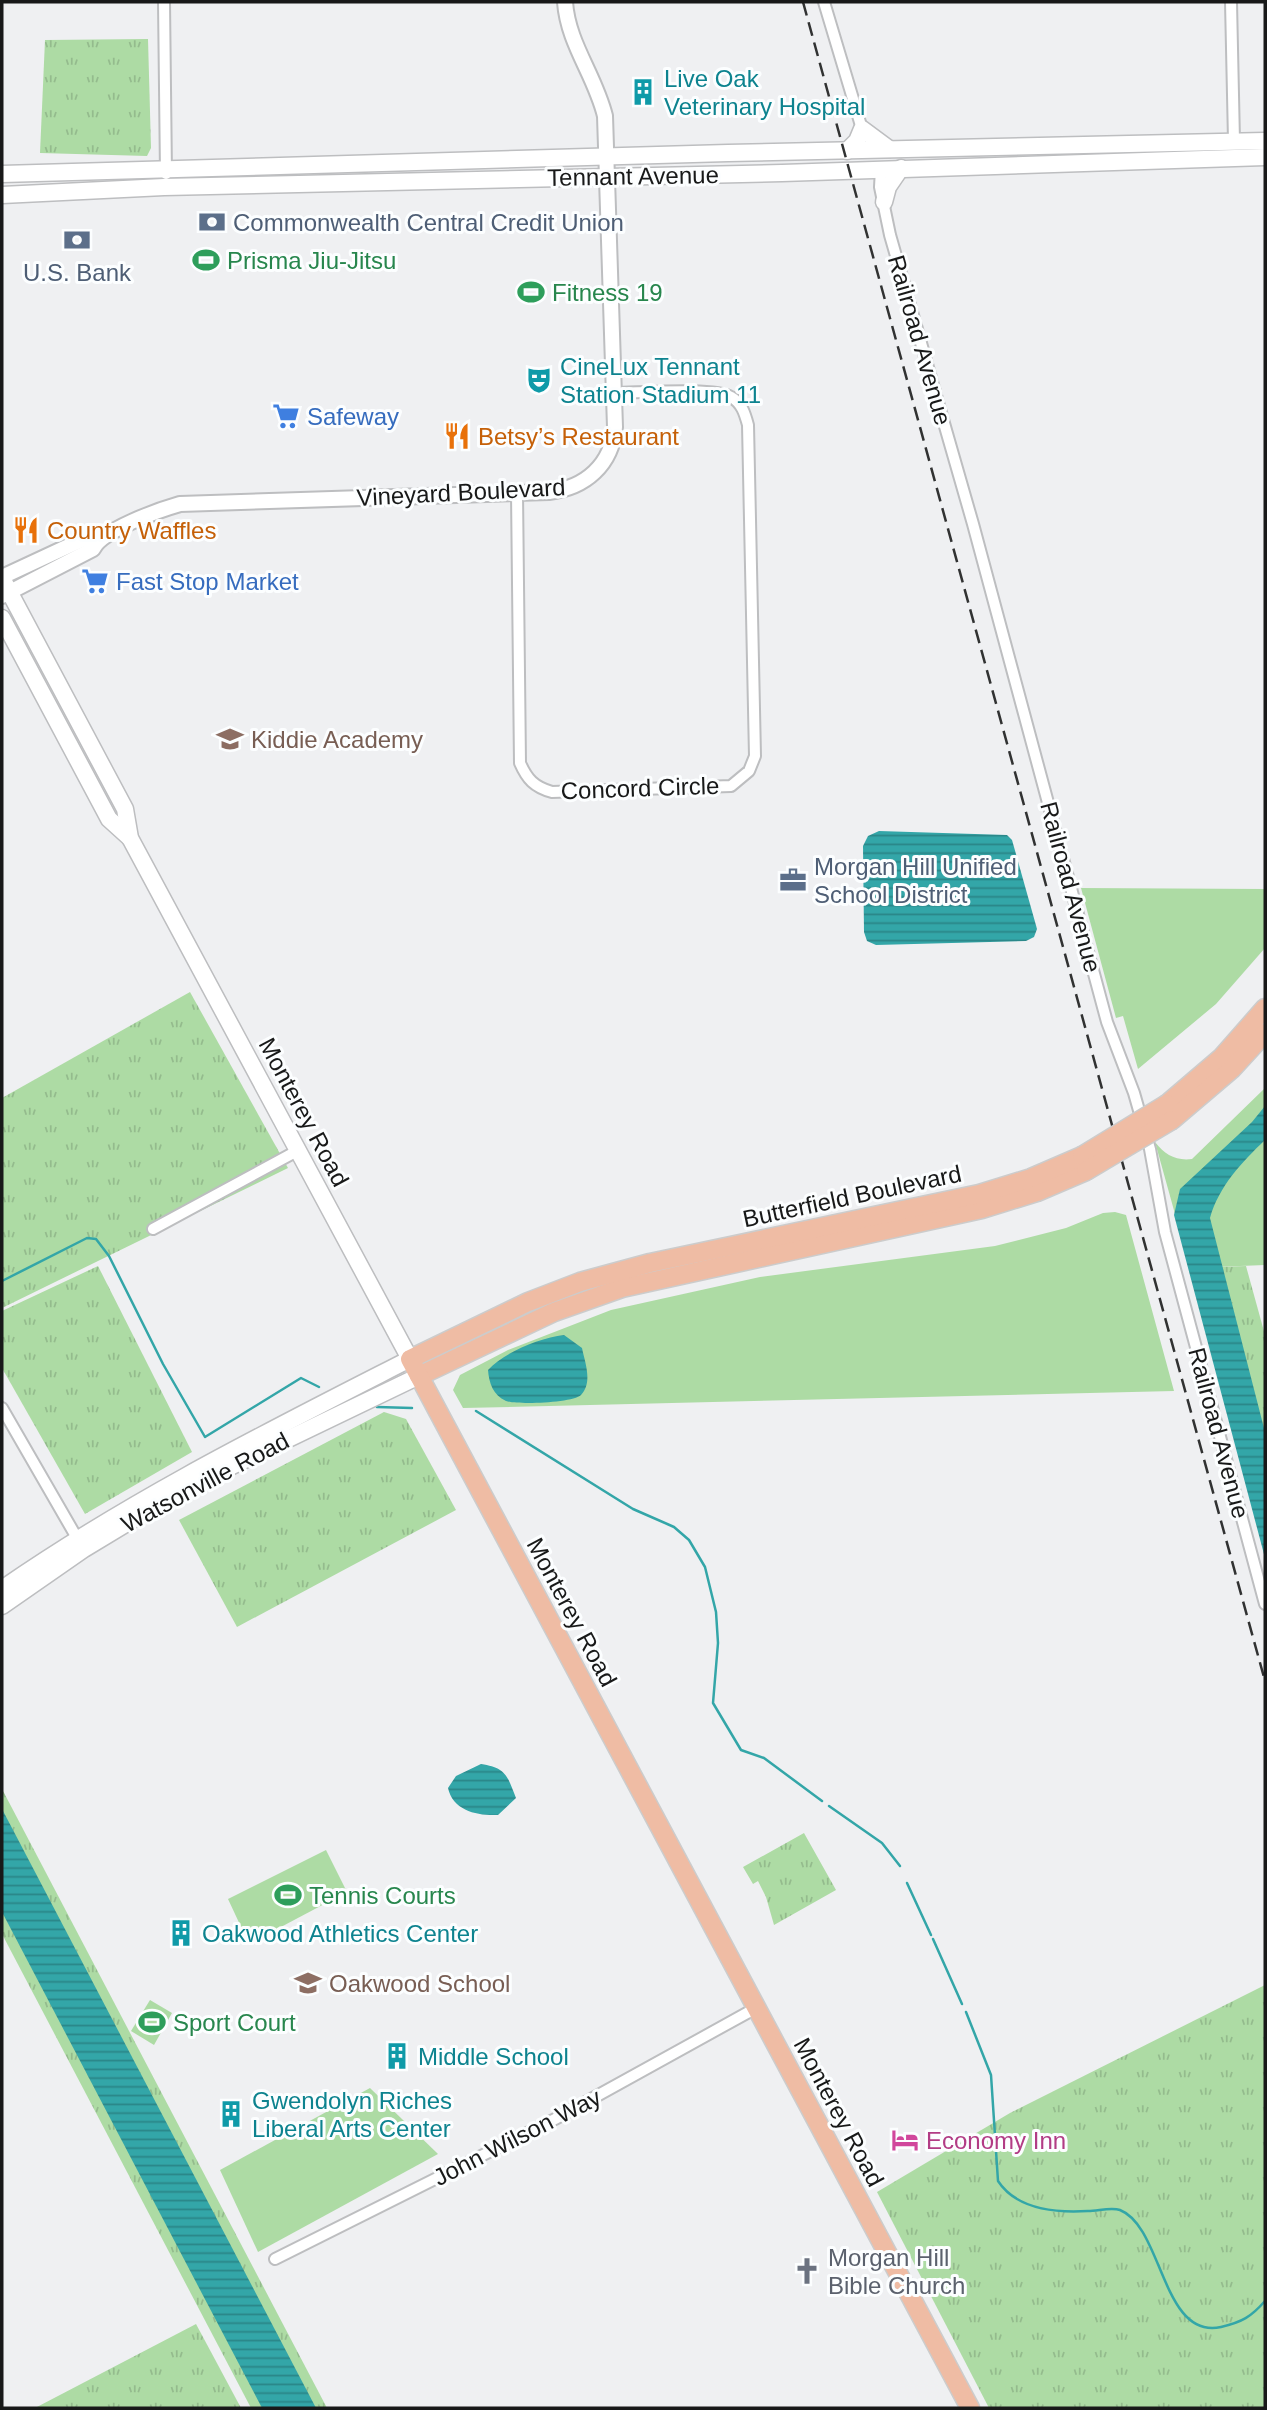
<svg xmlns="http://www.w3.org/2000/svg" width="1267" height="2410" viewBox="0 0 1267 2410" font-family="Helvetica,sans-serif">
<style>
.grass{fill:url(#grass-tufts)}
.green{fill:#addba4}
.water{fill:url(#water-rules)}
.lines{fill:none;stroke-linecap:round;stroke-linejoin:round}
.stream{stroke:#33a6a8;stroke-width:2.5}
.minor-casing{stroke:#bdbec0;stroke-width:14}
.tertiary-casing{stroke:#bdbec0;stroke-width:18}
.secondary-casing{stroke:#bdbec0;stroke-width:19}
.primary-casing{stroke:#ccc;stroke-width:21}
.minor{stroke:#fff;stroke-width:10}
.tertiary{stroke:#fff;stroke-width:14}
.secondary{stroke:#fff;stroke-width:16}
.primary{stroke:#efbca4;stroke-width:18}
.rail{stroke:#313232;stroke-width:2.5;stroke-dasharray:14 7;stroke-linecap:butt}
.primary-bridge-casing{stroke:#ccc;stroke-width:21;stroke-linecap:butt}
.primary-bridge{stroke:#efbca4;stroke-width:18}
.labels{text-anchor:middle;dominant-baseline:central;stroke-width:6;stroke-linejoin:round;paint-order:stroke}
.culture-label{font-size:24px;fill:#0d838f;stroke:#fcfeff;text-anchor:start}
.street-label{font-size:24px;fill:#181919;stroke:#fcfeff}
.service-label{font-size:24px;fill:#4e5e75;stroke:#fcfeff;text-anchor:start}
.leisure-label{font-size:24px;fill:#27864d;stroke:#fcfeff;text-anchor:start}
.shop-label{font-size:24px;fill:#366cbe;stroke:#fcfeff;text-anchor:start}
.food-label{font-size:24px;fill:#c56008;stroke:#fcfeff;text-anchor:start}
.education-label{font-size:24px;fill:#785e54;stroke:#fcfeff;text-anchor:start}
.hotel-label{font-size:24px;fill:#b23c85;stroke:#fcfeff;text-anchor:start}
.worship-label{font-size:24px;fill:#5b616d;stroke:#fcfeff;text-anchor:start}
</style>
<defs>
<pattern id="grass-tufts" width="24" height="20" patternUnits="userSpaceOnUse" patternTransform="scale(1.75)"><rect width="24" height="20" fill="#addba4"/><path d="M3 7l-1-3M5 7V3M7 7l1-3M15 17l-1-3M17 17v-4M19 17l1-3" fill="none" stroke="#94bb8d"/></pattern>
<pattern id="water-rules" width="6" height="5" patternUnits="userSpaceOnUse" patternTransform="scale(1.75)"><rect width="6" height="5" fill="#33a6a8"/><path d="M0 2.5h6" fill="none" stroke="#2a8688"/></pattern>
</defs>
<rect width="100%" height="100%" fill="#eff0f2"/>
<!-- grass -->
<g class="grass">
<path d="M148 39 151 148 147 156 40 153 45 40Z"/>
<path d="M190 992 288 1168 2 1308V1098Z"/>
<path d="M98 1266 192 1452 85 1514 2 1368V1311Z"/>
<path d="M1246 1266 1265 1335V1545L1190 1268Z"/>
<path d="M384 1412 406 1419 456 1510 237 1627 179 1520Z"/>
<path d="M2 1789 327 2408H251L2 1934Z"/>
<path d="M804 1833 836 1890 774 1925 766 1897 758 1881 753 1884 743 1867Z"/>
<path d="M1265 1985V2408H989L877 2192 1010 2113Z"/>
<path d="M196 2324 241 2408H35Z"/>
</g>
<!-- green -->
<g class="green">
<path d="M1081 888 1265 889V948L1216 1004 1138 1069 1123 1016 1116 1018Z"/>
<path d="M1265 1088V1265L1190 1268 1155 1142C1165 1155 1176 1161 1192 1159Z"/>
<path d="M1115 1212 1126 1215 1174 1391 463 1408 453 1390 460 1375 508 1350 611 1310 760 1277 995 1246 1066 1228 1103 1213Z"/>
<path d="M326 1850 347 1892 249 1944 228 1899Z"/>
<path d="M150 2000 172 2013 154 2045 131 2031Z"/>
<path d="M370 2088 438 2154 258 2252 220 2170Z"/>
</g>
<!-- water -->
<g class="water">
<path d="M879 831 1007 835 1012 840 1037 929 1034 937 1026 941 876 945 867 941 864 932 863 846 868 836Z"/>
<path d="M1265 1106V1140C1242 1162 1219 1186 1210 1218L1265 1432V1558L1174 1215 1180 1189 1252 1122Z"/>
<path d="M564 1335 582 1348C585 1363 593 1382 581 1395 573 1403 517 1405 506 1401 493 1395 489 1383 488 1370 505 1352 539 1338 564 1335Z"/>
<path d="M481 1764C506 1768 507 1775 516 1798L498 1815C478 1816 453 1811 448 1788L456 1776Z"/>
<path d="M2 1809 316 2408H262L2 1912Z"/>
</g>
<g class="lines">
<!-- stream -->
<g class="stream">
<path d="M2 1281 87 1238 96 1239 109 1256 163 1364 205 1437 301 1378 319 1387"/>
<path d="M377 1407 412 1408"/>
<path d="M476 1411 633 1509 674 1527 689 1540 705 1567 716 1612 718 1643 713 1703 741 1750 764 1758 822 1801"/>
<path d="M829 1806 882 1843 900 1866"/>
<path d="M907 1883 931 1935"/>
<path d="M933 1939 962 2004"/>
<path d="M966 2012 991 2075 998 2181C1017 2210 1056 2213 1088 2211 1098 2211 1111 2207 1120 2210 1163 2227 1162 2340 1221 2327 1242 2322 1251 2317 1265 2301"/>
</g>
<defs>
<g id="minor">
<path d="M164 2 166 174"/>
<path d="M824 2 862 129"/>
<path d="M1231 2 1234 141"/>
<path d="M881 169 880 187 890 235 973 524 1107 1022 1134 1093 1150 1149 1165 1232 1265 1604"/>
<path d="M517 493 520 763C527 779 534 787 552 792L731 786 749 771 755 756 748 425C745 414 742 403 731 397 716 387 637 393 615 393"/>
<path d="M153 1229 297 1151"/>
<path d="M2 1408 77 1538"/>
<path d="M275 2259 555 2119 756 2008"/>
</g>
<g id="tertiary">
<path d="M2 577 88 537 97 541"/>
<path d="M2 596 93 549C102 530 159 510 180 504L549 492C585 488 612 465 615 427L605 116C595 75 568 44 565 2"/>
</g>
<g id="secondary">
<path d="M847 151 857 141 862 129 889 149"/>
<path d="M2 174 728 153 1265 141"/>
<path d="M2 195 164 187 782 173 1265 157"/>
<path d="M884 202 888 187 901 168"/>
<path d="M2 578 125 809 130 838 410 1359C269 1431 132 1499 2 1589"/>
<path d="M2 618 109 819 130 838"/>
<path d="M2 1606 84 1549 180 1491 419 1376"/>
</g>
<g id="primary">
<path d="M1167 1104 1222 1057 1265 1008"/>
<path d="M1172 1120 1232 1069 1265 1033"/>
<path d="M419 1376 554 1312 622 1288 982 1209 1037 1192 1086 1171"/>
<path d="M970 2408 410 1359 528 1302 580 1282 650 1263 979 1194 1031 1178 1082 1156"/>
</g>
</defs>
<!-- minor casing -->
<use href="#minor" class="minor-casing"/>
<!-- tertiary casing -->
<use href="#tertiary" class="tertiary-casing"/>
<!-- secondary casing -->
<use href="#secondary" class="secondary-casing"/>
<!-- primary casing -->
<use href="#primary" class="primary-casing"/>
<!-- minor -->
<use href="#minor" class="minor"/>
<!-- tertiary -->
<use href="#tertiary" class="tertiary"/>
<!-- secondary -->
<use href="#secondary" class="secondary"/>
<!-- primary -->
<use href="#primary" class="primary"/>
<!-- rail -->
<path class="rail" d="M803 2 1265 1681"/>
<defs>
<g id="primary-bridge">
<path d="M1082 1156 1167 1104"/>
<path d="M1086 1171 1172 1120"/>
</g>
</defs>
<!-- primary-bridge casing -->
<use href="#primary-bridge" class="primary-bridge-casing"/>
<!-- primary-bridge -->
<use href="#primary-bridge" class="primary-bridge"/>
</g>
<!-- icons -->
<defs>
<symbol id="building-bare" viewBox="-9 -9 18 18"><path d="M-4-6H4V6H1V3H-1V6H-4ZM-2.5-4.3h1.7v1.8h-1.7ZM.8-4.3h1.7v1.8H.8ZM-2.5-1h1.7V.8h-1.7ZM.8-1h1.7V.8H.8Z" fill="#0f9aa8" stroke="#fcfeff" stroke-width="2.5" paint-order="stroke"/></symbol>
<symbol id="bank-bare" viewBox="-9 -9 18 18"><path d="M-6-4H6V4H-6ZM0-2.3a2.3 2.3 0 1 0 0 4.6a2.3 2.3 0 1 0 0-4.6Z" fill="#5c6f8a" stroke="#fcfeff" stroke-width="2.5" paint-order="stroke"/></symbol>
<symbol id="stadium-bare" viewBox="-9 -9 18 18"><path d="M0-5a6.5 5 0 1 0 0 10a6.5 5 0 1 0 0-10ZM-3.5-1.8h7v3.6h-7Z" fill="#2e9e5b" stroke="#fcfeff" stroke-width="2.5" paint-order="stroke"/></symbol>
<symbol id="theatre-bare" viewBox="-9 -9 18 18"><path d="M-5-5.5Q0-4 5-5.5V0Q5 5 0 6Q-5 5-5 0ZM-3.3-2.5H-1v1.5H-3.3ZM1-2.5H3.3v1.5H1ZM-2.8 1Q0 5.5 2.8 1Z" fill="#0f9aa8" stroke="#fcfeff" stroke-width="2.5" paint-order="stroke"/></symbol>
<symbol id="supermarket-bare" viewBox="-9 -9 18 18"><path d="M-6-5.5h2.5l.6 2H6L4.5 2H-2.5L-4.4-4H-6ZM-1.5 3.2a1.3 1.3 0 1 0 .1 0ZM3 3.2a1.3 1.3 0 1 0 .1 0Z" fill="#3f7fe0" stroke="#fcfeff" stroke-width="2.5" paint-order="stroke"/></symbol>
<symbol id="restaurant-bare" viewBox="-9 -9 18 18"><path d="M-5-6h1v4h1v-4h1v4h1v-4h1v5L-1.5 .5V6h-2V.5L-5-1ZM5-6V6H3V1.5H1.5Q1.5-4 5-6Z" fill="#e8710a" stroke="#fcfeff" stroke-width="2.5" paint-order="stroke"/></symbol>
<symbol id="school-bare" viewBox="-9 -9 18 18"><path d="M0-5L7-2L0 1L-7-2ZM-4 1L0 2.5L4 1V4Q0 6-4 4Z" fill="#8d6e63" stroke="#fcfeff" stroke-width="2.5" paint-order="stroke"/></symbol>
<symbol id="office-bare" viewBox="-9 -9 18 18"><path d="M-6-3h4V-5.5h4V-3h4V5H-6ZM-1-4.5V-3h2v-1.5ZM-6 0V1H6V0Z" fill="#5c6f8a" stroke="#fcfeff" stroke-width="2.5" paint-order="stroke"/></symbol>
<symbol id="hotel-bare" viewBox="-9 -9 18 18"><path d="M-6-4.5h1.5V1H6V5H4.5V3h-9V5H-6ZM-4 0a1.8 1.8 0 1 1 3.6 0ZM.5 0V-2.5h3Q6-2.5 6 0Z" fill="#d1479c" stroke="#fcfeff" stroke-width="2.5" paint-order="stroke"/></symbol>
<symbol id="church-bare" viewBox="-9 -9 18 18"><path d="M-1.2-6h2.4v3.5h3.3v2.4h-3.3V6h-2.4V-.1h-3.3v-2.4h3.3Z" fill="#6b7280" stroke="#fcfeff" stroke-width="2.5" paint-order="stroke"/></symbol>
</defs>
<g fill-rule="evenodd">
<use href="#building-bare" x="624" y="73" width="38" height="38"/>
<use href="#bank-bare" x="193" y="203" width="38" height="38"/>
<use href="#bank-bare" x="58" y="221" width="38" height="38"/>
<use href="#stadium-bare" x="187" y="241" width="38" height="38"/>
<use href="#stadium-bare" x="512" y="273" width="38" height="38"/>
<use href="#theatre-bare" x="520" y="361" width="38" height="38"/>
<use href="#supermarket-bare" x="267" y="397" width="38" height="38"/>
<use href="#restaurant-bare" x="438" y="417" width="38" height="38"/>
<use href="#restaurant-bare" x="7" y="511" width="38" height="38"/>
<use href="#supermarket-bare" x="76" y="562" width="38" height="38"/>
<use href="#school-bare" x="211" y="720" width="38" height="38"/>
<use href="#office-bare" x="774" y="861" width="38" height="38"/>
<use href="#stadium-bare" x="269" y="1876" width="38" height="38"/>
<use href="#building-bare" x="162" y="1914" width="38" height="38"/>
<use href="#school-bare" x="289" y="1964" width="38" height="38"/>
<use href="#stadium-bare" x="133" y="2003" width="38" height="38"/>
<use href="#building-bare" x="378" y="2037" width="38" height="38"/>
<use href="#building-bare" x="212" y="2095" width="38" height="38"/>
<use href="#hotel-bare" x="886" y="2121" width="38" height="38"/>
<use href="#church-bare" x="788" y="2252" width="38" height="38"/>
</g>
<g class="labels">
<!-- culture labels -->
<g class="culture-label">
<text x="664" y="78">Live Oak<tspan x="664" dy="28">Veterinary Hospital</tspan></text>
<text x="560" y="366">CineLux Tennant<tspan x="560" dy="28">Station Stadium 11</tspan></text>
<text x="202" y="1933">Oakwood Athletics Center</text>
<text x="418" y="2056">Middle School</text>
<text x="252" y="2100">Gwendolyn Riches<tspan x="252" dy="28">Liberal Arts Center</tspan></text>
</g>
<!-- street labels -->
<g class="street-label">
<text transform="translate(633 176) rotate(-1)">Tennant Avenue</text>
<text transform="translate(920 340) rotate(74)">Railroad Avenue</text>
<text transform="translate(461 492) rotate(-3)">Vineyard Boulevard</text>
<text transform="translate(640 788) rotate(-2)">Concord Circle</text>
<text transform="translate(1071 887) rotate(75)">Railroad Avenue</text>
<text transform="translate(304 1112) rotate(62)">Monterey Road</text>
<text transform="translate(852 1196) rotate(-12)">Butterfield Boulevard</text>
<text transform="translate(1219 1433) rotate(75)">Railroad Avenue</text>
<text transform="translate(205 1482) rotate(-28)">Watsonville Road</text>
<text transform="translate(572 1612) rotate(62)">Monterey Road</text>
<text transform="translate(839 2112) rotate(62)">Monterey Road</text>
<text transform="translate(517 2137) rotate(-27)">John Wilson Way</text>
</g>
<!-- service labels -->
<g class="service-label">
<text x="233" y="222">Commonwealth Central Credit Union</text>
<text x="77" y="272" text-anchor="middle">U.S. Bank</text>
<text x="814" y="866">Morgan Hill Unified<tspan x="814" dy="28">School District</tspan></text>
</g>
<!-- leisure labels -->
<g class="leisure-label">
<text x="227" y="260">Prisma Jiu-Jitsu</text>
<text x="552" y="292">Fitness 19</text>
<text x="309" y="1895">Tennis Courts</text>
<text x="173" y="2022">Sport Court</text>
</g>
<!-- shop labels -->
<g class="shop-label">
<text x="307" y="416">Safeway</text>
<text x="116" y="581">Fast Stop Market</text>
</g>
<!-- food labels -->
<g class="food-label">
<text x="478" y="436">Betsy’s Restaurant</text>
<text x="47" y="530">Country Waffles</text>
</g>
<!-- education labels -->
<g class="education-label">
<text x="251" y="739">Kiddie Academy</text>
<text x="329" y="1983">Oakwood School</text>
</g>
<!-- hotel labels -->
<g class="hotel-label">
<text x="926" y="2140">Economy Inn</text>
</g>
<!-- worship labels -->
<g class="worship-label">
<text x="828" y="2257">Morgan Hill<tspan x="828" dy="28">Bible Church</tspan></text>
</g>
</g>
<!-- border -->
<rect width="1267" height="2410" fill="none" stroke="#181919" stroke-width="7"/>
</svg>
